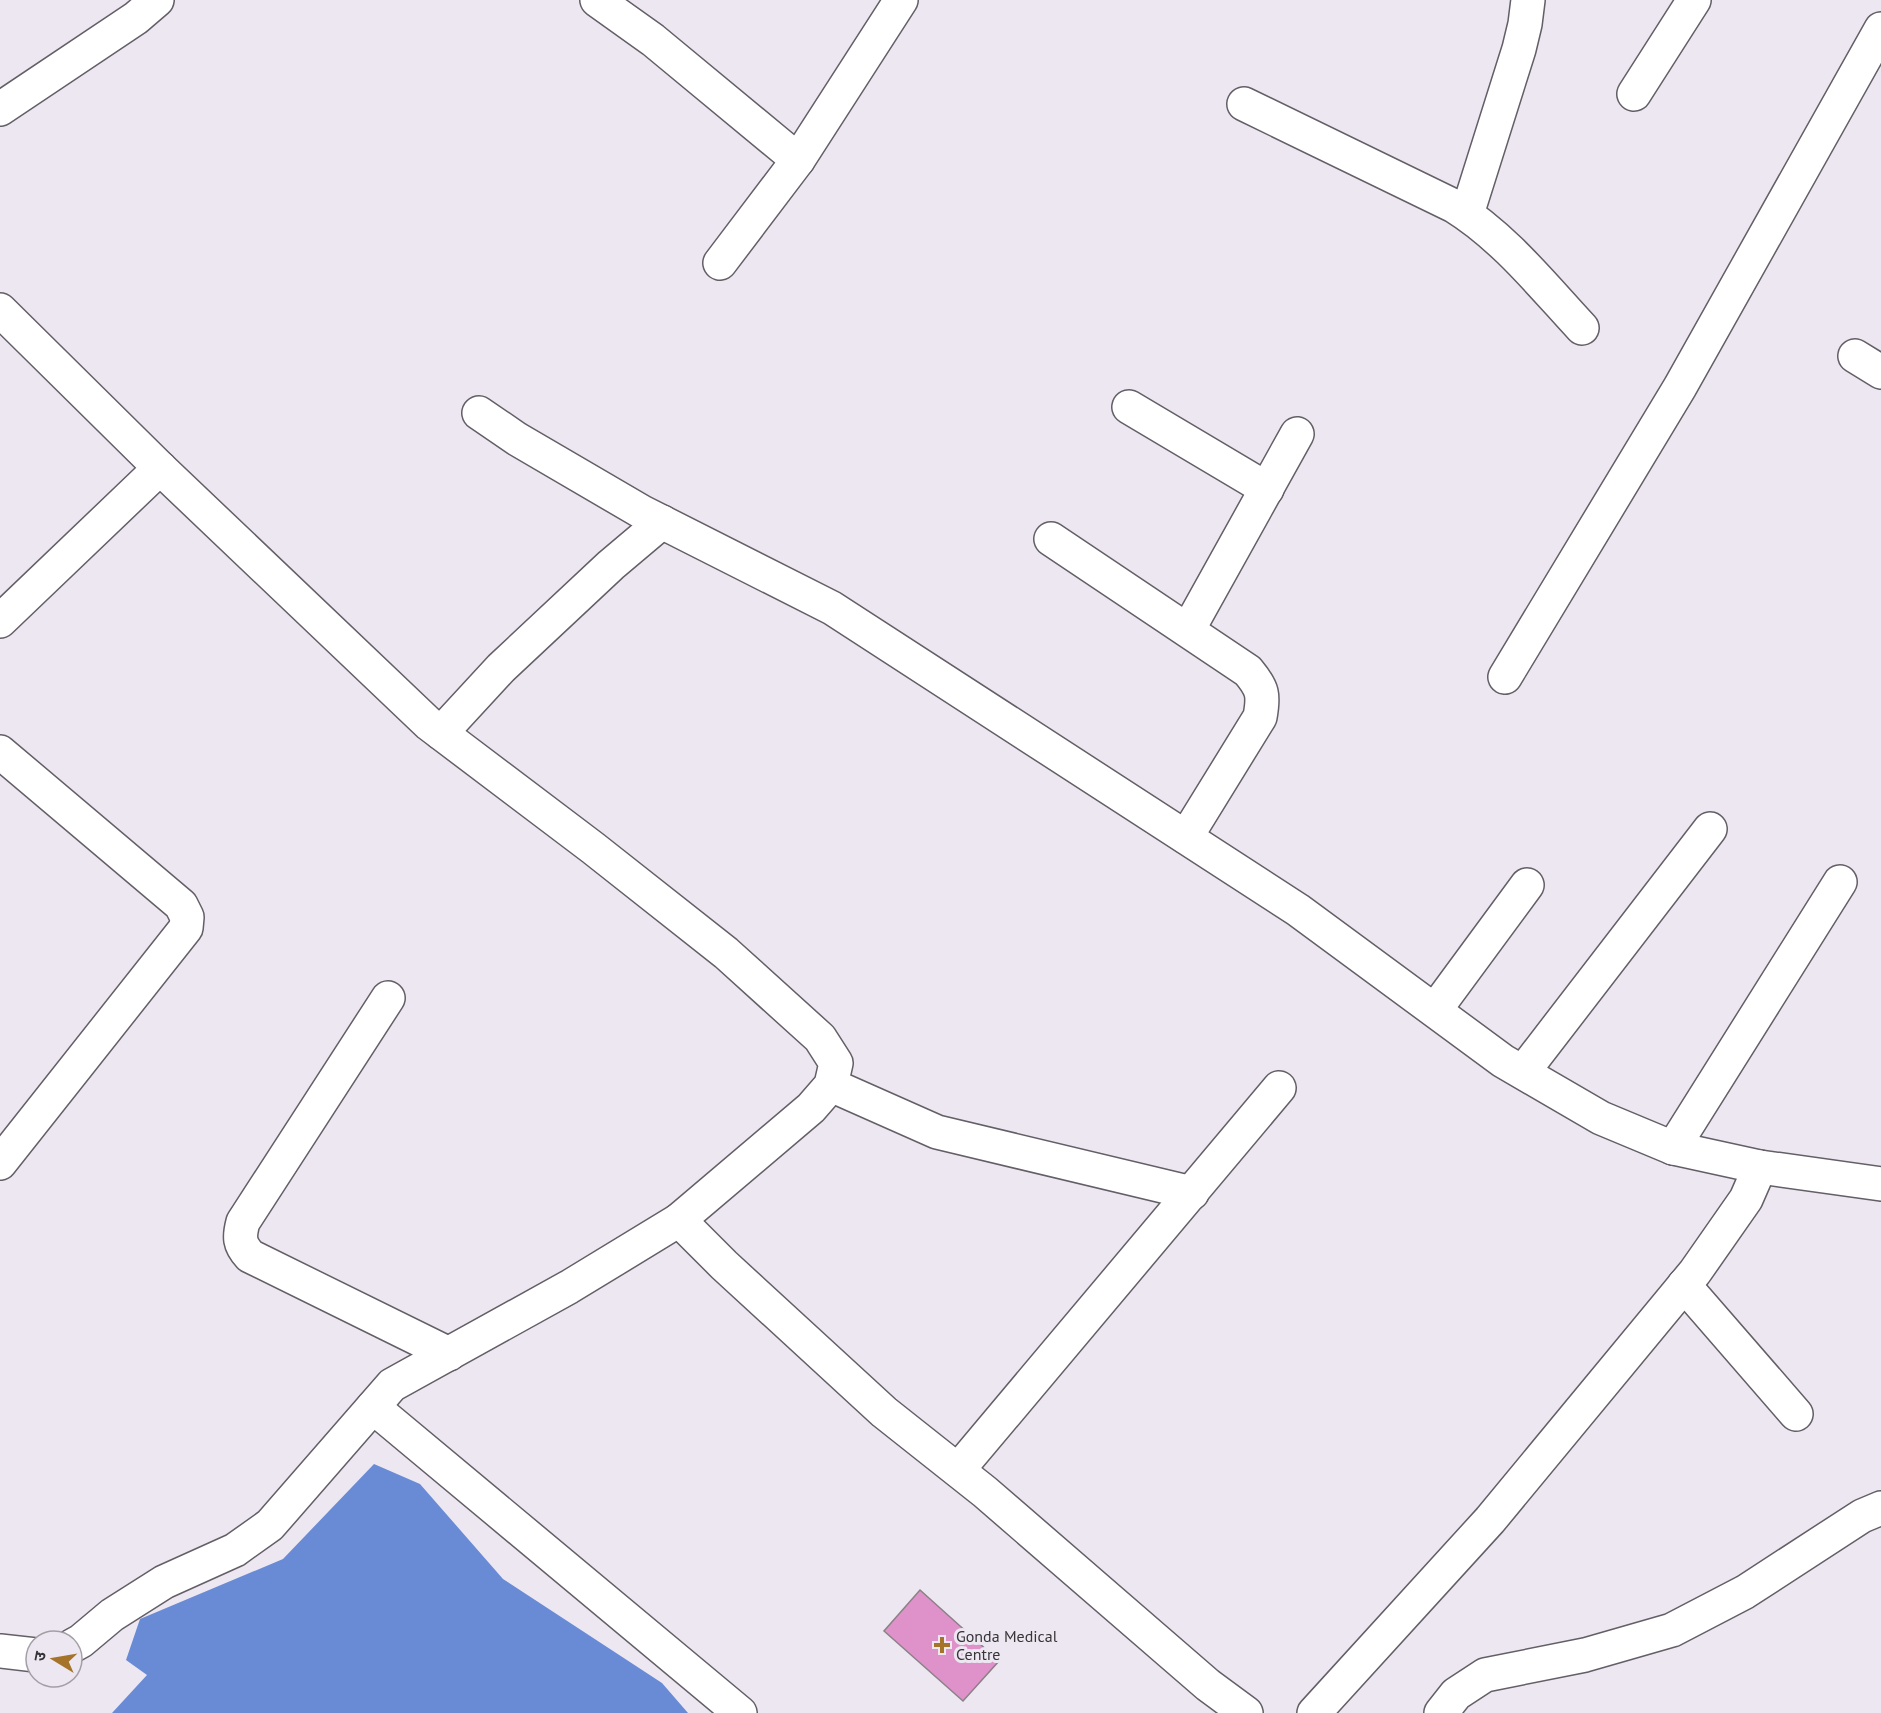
<svg xmlns="http://www.w3.org/2000/svg" width="1881" height="1713" viewBox="0 0 1881 1713" font-family="'PT Sans','Noto Sans Devanagari',sans-serif">
<style>
.water{fill:#698bd5}
.building{fill:#df91ca;stroke:#8b8187;stroke-width:1.5}
.lines{fill:none;stroke-linecap:round;stroke-linejoin:round}
.minor-casing{stroke:#645e67;stroke-width:36}
.tertiary-casing{stroke:#645e67;stroke-width:36}
.minor{stroke:#fff;stroke-width:33}
.tertiary{stroke:#fff;stroke-width:33}
.poi-dot{fill:#a5742a;stroke:#ede7f1;stroke-width:2}
.labels{text-anchor:middle;dominant-baseline:central;stroke-width:6;stroke-linejoin:round;paint-order:stroke}
.poi-label{font-size:16px;fill:#373438;stroke:#ede7f1;text-anchor:start}
</style>
<rect width="100%" height="100%" fill="#ede7f1"/>
<!-- water -->
<path class="water" d="M374 1464 420 1484 503 1579 662 1683 688 1713H112L147 1675 126 1660 140 1619 283 1559Z"/>
<!-- building -->
<path class="building" d="M920 1590 999 1661 963 1701 884 1631Z"/>
<g class="lines">
<defs>
<g id="minor">
<path d="M597 0 653 40 798 160"/>
<path d="M1634 94 1694 0"/>
<path d="M1244 104 1454 206C1504 237 1542 285 1582 328"/>
<path d="M0 109 136 18 157 0"/>
<path d="M1467 214 1519 49 1525 24 1528 0"/>
<path d="M720 263 798 160 901 0"/>
<path d="M1855 356 1881 372"/>
<path d="M1129 407 1267 489"/>
<path d="M479 413 517 439 642 512 832 608 1298 910 1503 1061 1601 1118 1673 1148 1760 1167 1881 1184"/>
<path d="M1051 539 1248 671C1263 689 1264 695 1260 717L1186 837"/>
<path d="M0 621 160 468"/>
<path d="M1188 630 1297 434"/>
<path d="M1505 677 1680 387 1881 29"/>
<path d="M441 733 501 668 611 565 662 522"/>
<path d="M0 752 181 905 187 917 186 928 0 1163"/>
<path d="M388 998 243 1222C239 1237 239 1244 250 1256L449 1354"/>
<path d="M1435 1010 1527 885"/>
<path d="M1523 1072 1710 829"/>
<path d="M831 1085 937 1132 1192 1193"/>
<path d="M1673 1148 1840 882"/>
<path d="M1684 1285 1796 1414"/>
<path d="M373 1407 740 1713"/>
<path d="M958 1470 1279 1088"/>
<path d="M72 1646 81 1641 112 1615 164 1582 235 1550 270 1525 392 1385 569 1287 679 1220"/>
<path d="M0 1651 36 1655"/>
<path d="M1314 1713 1490 1520 1695 1272 1746 1199 1760 1167"/>
</g>
<g id="tertiary">
<path d="M0 310 160 468 429 724 593 848 726 953 820 1038 836 1063 831 1085 811 1108 679 1220 724 1265 884 1412 985 1492 1208 1685 1246 1713"/>
<path d="M1441 1713 1456 1694 1485 1675 1585 1655 1672 1630 1745 1592 1862 1516 1881 1508"/>
</g>
</defs>
<!-- minor casing -->
<use href="#minor" class="minor-casing"/>
<!-- tertiary casing -->
<use href="#tertiary" class="tertiary-casing"/>
<!-- minor -->
<use href="#minor" class="minor"/>
<!-- tertiary -->
<use href="#tertiary" class="tertiary"/>
</g>
<!-- markers -->
<path class="poi-dot" d="M939 1636h6v6h6v6h-6v6h-6v-6h-6v-6h6z"/>
<g class="labels">
<!-- poi labels -->
<g class="poi-label">
<text x="956" y="1636">Gonda Medical<tspan x="956" dy="18">Centre</tspan></text>
</g>
</g>
<!-- north arrow -->
<g transform="translate(54 1659) rotate(281)"><circle r="28" fill="#ede7f1" stroke="#a49fa7" stroke-width="1.5"/>
<path d="M0-4.5L10 22L0 15L-10 22Z" fill="#a5742a"/>
<text y="-9" font-size="16" font-weight="bold" text-anchor="middle" fill="#373438">उ</text>
</g>
</svg>
